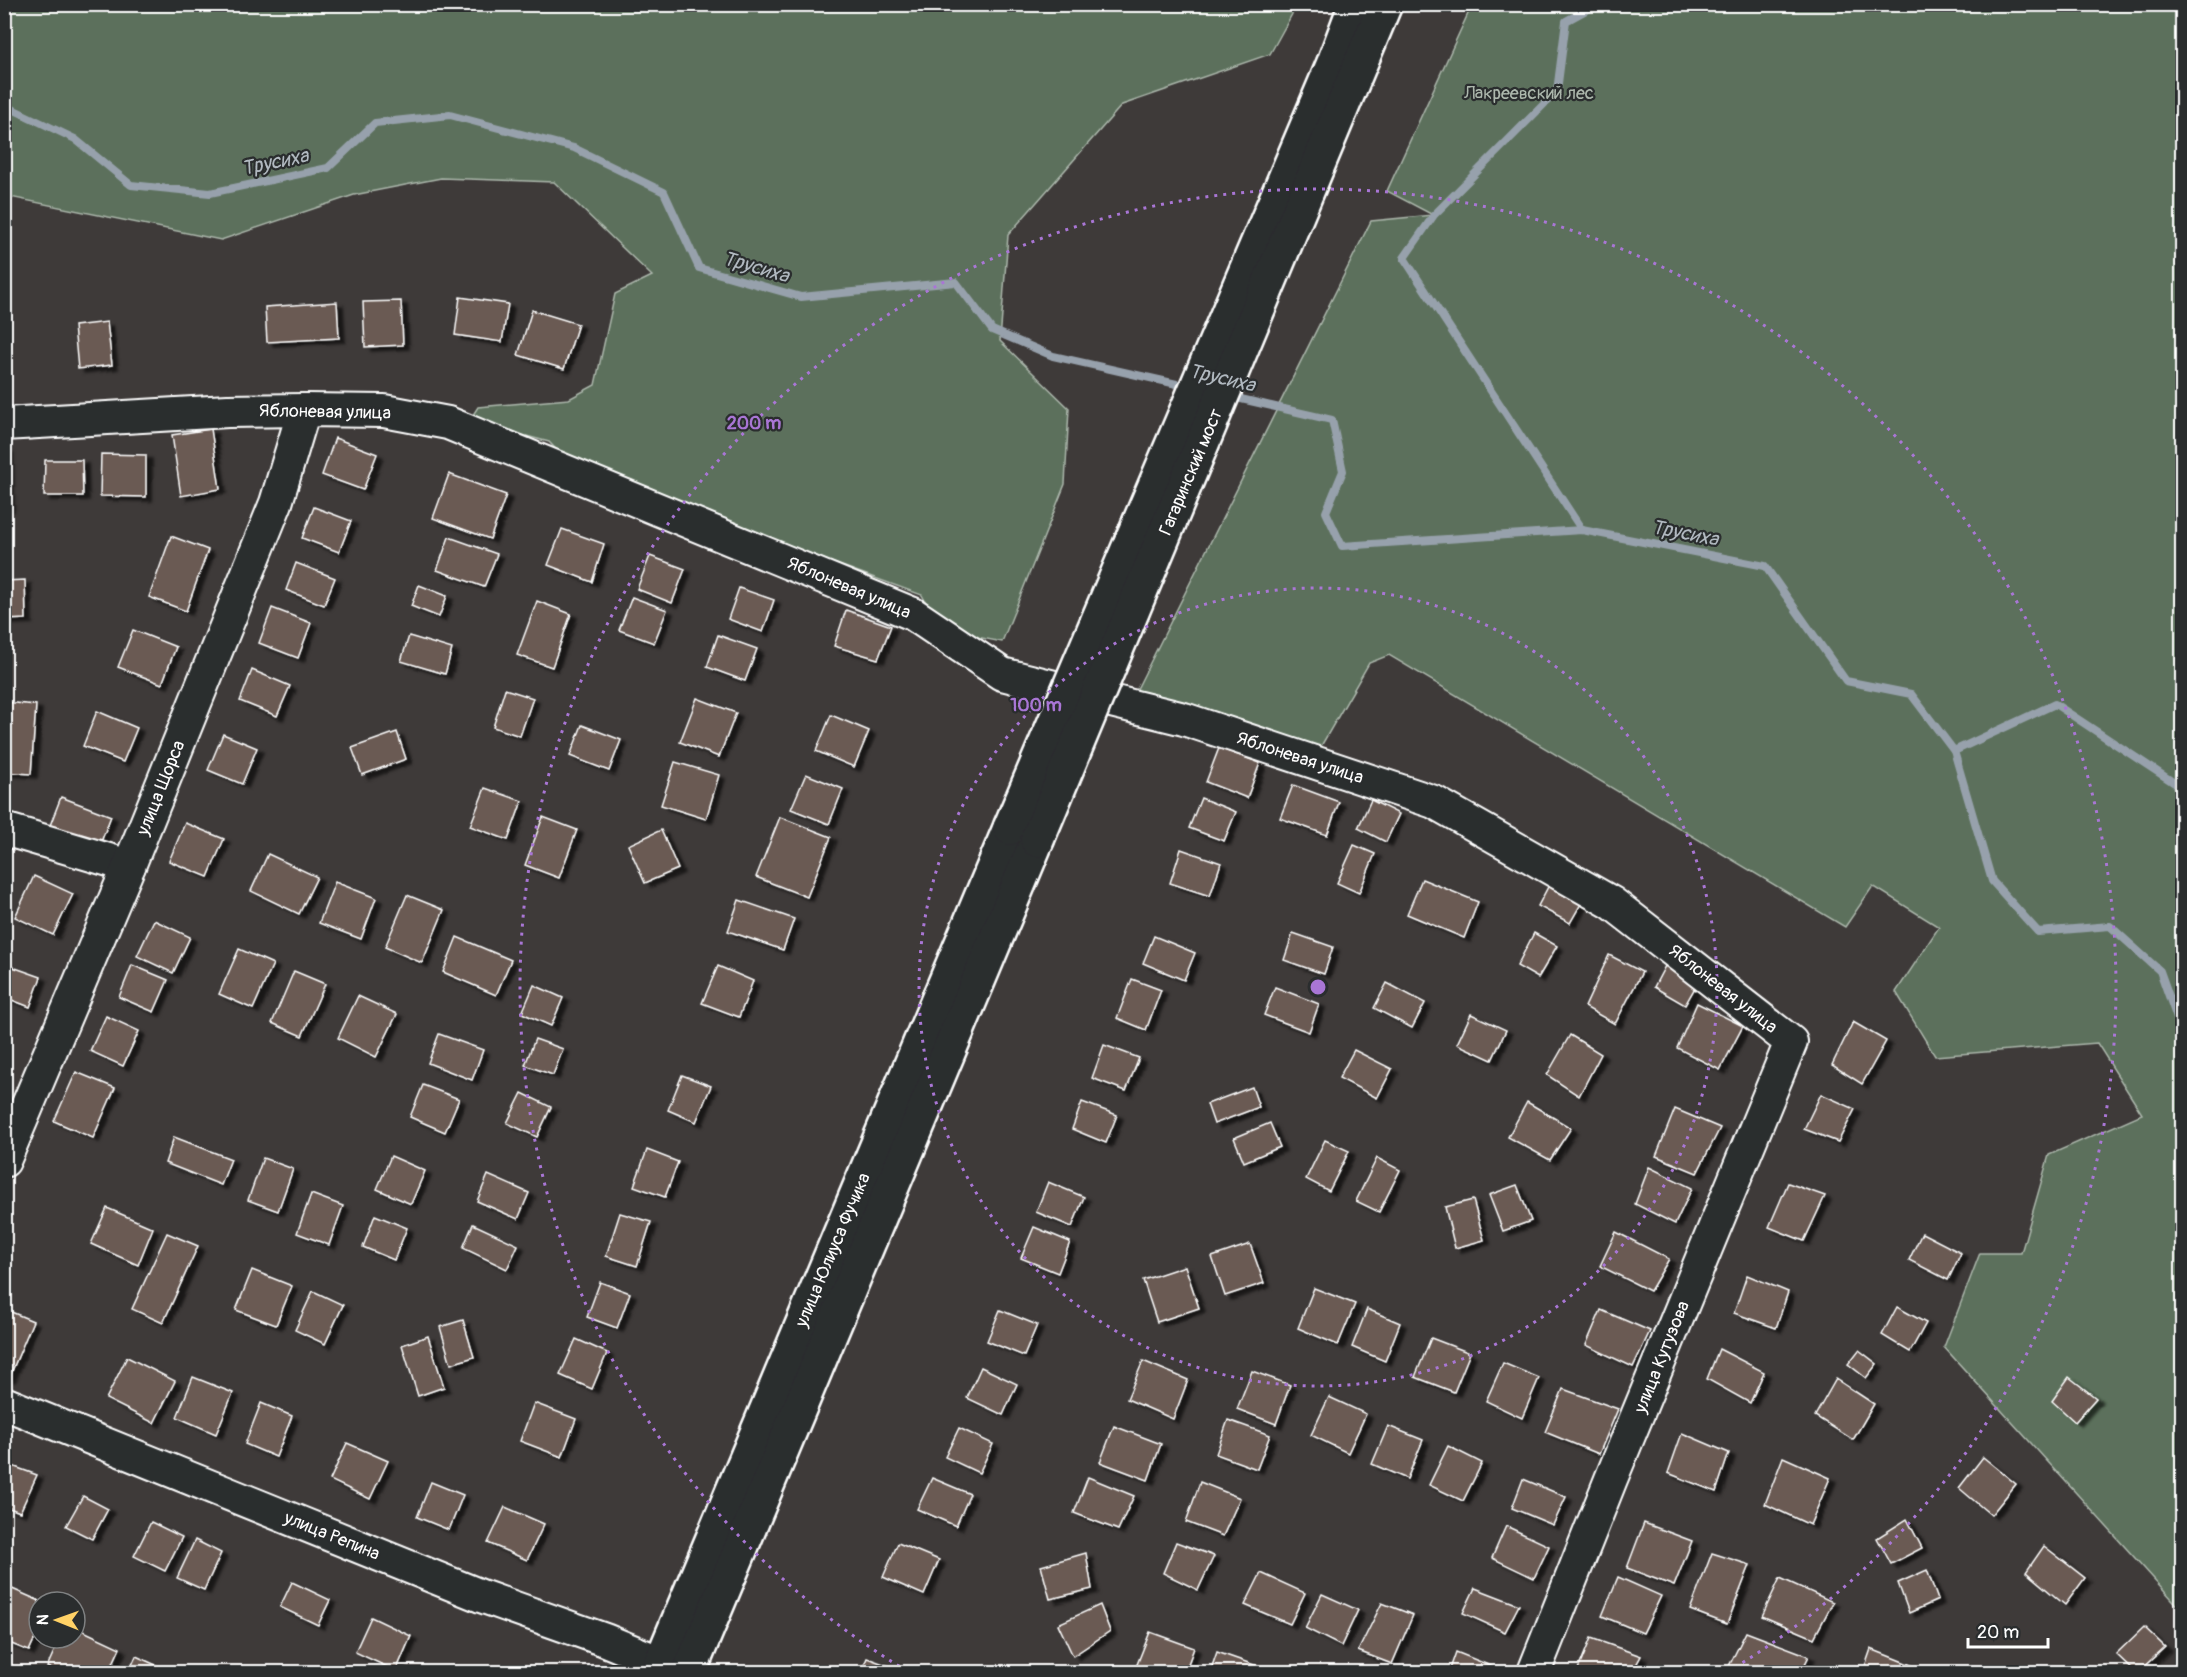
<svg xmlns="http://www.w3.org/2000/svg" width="2187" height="1677" viewBox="0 0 2187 1677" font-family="Pangolin,sans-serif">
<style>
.green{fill:#5b705b;stroke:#adb8ad;stroke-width:1.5}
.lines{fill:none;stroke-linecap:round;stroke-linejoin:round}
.stream{stroke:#97a1ac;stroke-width:8}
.building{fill:#6b5a53;stroke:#fff;stroke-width:1.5;filter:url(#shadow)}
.minor-casing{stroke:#fff;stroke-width:36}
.primary-casing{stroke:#fff;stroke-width:38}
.minor{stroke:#2a2d2e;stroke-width:32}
.primary{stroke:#2a2d2e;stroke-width:33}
.primary-bridge-casing{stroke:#fff;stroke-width:38;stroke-linecap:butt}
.primary-bridge{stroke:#2a2d2e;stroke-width:33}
.ring{fill:none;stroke:#a976d5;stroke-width:3;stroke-dasharray:3 6}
.labels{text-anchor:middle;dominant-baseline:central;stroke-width:4.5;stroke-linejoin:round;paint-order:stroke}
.park-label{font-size:18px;fill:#adb8ad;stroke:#2a2d2e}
.street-label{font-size:18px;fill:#fff;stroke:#2a2d2e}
.water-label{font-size:20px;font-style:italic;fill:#b1b9c0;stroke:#2a2d2e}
.centre{fill:#a976d5;stroke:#2a2d2e;stroke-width:3}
.ring-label{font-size:18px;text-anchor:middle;font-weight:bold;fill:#a976d5;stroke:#2a2d2e;stroke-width:4.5;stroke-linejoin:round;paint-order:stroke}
</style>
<defs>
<filter id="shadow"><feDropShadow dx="6" dy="4" stdDeviation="1.5" flood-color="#0009"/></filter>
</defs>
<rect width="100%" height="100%" fill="#3e3a39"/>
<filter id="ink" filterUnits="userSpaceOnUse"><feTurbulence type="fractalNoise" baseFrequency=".0167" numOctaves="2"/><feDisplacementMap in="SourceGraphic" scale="12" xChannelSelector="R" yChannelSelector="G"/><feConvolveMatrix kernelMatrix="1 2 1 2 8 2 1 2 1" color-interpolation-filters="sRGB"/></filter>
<g filter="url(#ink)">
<!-- green -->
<g class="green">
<path d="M4 5H1297L1270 54 1122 105 1008 235 1000 341 1069 408 1065 484 1002 642 941 630 922 595 575 469 549 442 469 421 478 407 569 399 595 385 615 294 652 276 554 182 441 178 354 195 221 240 5 196Z"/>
<path d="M1472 5H2182V1610L1944 1347 1980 1253H2021L2049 1155 2142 1114 2097 1043 1935 1056 1896 992 1939 927 1873 886 1845 927 1389 655 1369 663 1317 753 1131 701 1371 221 1433 215 1387 191Z"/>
</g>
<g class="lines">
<!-- stream -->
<g class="stream">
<path d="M4 105 75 139 131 185 210 193 328 168 375 123 450 115 574 148 664 192 699 268 801 297 956 282 992 330 1053 356 1190 387"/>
<path d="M1228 396 1332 420 1343 471 1326 512 1342 546 1582 530 1765 566 1846 681 1911 694 1954 751 1992 881 2038 932 2110 926 2160 971 2179 1024 2182 1028"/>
<path d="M1582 530 1404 258 1434 215 1557 91 1566 21 1597 4"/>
<path d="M1954 751 2055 704 2182 788"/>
</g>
</g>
<!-- building -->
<g class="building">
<path d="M460 297 508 304 502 342 455 335Z"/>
<path d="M401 301 403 345 365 347 363 302Z"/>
<path d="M337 302 339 338 267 342 265 307Z"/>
<path d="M532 310 578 324 564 369 518 355Z"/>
<path d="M107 322 112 365 78 369 74 326Z"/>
<path d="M211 429 220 489 181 496 172 435Z"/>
<path d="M335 438 377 454 363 490 322 475Z"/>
<path d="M4 449H7L8 507H4Z"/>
<path d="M101 454 146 455V497L100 496Z"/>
<path d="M45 460H82L83 496H44Z"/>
<path d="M449 474 506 495 490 539 433 518Z"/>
<path d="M314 507 351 521 339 552 302 538Z"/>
<path d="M562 529 604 544 592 582 548 565Z"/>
<path d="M171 536 208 550 186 611 149 597Z"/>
<path d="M449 537 497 554 484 587 437 570Z"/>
<path d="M650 556 685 569 672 603 637 589Z"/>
<path d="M296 563 335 578 324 605 286 590Z"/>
<path d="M25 580 26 619 4 620V581Z"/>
<path d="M419 585 447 596 439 617 411 606Z"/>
<path d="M739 588 774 600 763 632 728 619Z"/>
<path d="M632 597 667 610 654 643 619 630Z"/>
<path d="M537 601 571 614 552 667 517 655Z"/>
<path d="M272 608 311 623 298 658 259 643Z"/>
<path d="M846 610 891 626 878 659 834 646Z"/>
<path d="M133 630 176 647 162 684 118 667Z"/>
<path d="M718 635 757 649 745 681 707 667Z"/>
<path d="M409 636 452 649 445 674 401 661Z"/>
<path d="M252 670 290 686 277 716 240 701Z"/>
<path d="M505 689 533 698 520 736 493 727Z"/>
<path d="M697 698 736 713 719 757 680 742Z"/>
<path d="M4 702 36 705 31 774 4 772Z"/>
<path d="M97 711 137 728 123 762 83 746Z"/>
<path d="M831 715 869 731 854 767 816 751Z"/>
<path d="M582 725 621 740 609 771 570 756Z"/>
<path d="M397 732 406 759 362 775 352 748Z"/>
<path d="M223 734 257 748 242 784 208 770Z"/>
<path d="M1219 748 1260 763 1247 798 1206 782Z"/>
<path d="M675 762 719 775 706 819 661 805Z"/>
<path d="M806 774 843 789 829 824 791 809Z"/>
<path d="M1293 785 1339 802 1327 835 1280 818Z"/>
<path d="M485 788 522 801 508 840 470 826Z"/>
<path d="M61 797 111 816 99 847 49 828Z"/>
<path d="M1201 798 1236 812 1224 841 1189 828Z"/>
<path d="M1371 800 1399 814 1386 842 1358 828Z"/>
<path d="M543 817 577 830 559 878 525 865Z"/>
<path d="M780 817 831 837 807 897 756 877Z"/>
<path d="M185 823 224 839 208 877 169 861Z"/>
<path d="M661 830 678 869 645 883 628 845Z"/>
<path d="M1354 845 1375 854 1359 893 1337 883Z"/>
<path d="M1181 849 1221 863 1210 896 1170 883Z"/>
<path d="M268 854 317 877 299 914 251 891Z"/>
<path d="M34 876 73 894 53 935 15 917Z"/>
<path d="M1422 879 1478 902 1464 938 1407 914Z"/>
<path d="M335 882 376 898 361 939 319 923Z"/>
<path d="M1549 885 1582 902 1570 923 1538 906Z"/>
<path d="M407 895 444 910 422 963 385 947Z"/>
<path d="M739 900 794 919 783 950 728 931Z"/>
<path d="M154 920 190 937 173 973 137 956Z"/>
<path d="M1293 933 1333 947 1324 974 1284 960Z"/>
<path d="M1534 933 1557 946 1538 978 1517 966Z"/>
<path d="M1154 936 1195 953 1184 980 1143 963Z"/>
<path d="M457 937 511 960 496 995 443 972Z"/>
<path d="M239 949 273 964 253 1009 219 994Z"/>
<path d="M1609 955 1642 972 1615 1024 1585 1007Z"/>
<path d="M4 964 41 977 30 1007 4 997Z"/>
<path d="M132 965 168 980 154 1012 119 997Z"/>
<path d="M718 966 753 981 739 1017 702 1003Z"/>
<path d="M1665 966 1697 984 1685 1005 1654 987Z"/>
<path d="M294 971 325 984 302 1036 272 1023Z"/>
<path d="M1132 979 1161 990 1146 1030 1117 1018Z"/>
<path d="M1387 983 1425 1003 1412 1028 1374 1008Z"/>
<path d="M534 985 563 998 551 1026 522 1013Z"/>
<path d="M1275 987 1319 1004 1309 1032 1264 1015Z"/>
<path d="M358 996 397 1014 376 1057 338 1038Z"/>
<path d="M1697 1003 1743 1026 1720 1070 1677 1048Z"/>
<path d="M1471 1014 1506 1030 1492 1060 1457 1044Z"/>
<path d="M106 1016 139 1031 123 1066 90 1051Z"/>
<path d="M1853 1022 1886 1041 1862 1084 1832 1065Z"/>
<path d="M439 1034 483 1050 472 1080 428 1063Z"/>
<path d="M1570 1035 1601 1054 1579 1096 1547 1075Z"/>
<path d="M535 1039 563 1049 553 1075 525 1065Z"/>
<path d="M1104 1045 1139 1058 1126 1091 1092 1078Z"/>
<path d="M1354 1050 1392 1069 1377 1098 1339 1078Z"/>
<path d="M76 1072 115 1088 93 1138 54 1121Z"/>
<path d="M682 1075 711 1086 696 1122 668 1110Z"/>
<path d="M423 1085 459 1099 445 1132 410 1117Z"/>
<path d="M1252 1087 1259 1107 1214 1124 1207 1104Z"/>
<path d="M522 1093 551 1107 537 1137 507 1123Z"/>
<path d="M1821 1094 1855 1109 1838 1142 1804 1129Z"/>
<path d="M1082 1102 1117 1115 1106 1143 1072 1129Z"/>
<path d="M1527 1102 1571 1128 1550 1160 1508 1137Z"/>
<path d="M1675 1109 1720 1128 1697 1173 1656 1156Z"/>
<path d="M1270 1123 1280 1147 1244 1162 1234 1138Z"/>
<path d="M174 1137 231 1159 221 1185 165 1163Z"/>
<path d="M1325 1140 1349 1151 1329 1191 1306 1179Z"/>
<path d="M647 1150 678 1162 665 1197 634 1186Z"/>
<path d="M391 1156 425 1171 411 1204 377 1189Z"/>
<path d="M263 1158 293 1169 278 1211 248 1200Z"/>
<path d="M1377 1158 1400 1170 1379 1212 1356 1201Z"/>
<path d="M1649 1167 1692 1188 1675 1224 1635 1204Z"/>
<path d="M488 1175 529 1193 518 1219 477 1201Z"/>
<path d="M1048 1182 1084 1197 1072 1227 1036 1212Z"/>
<path d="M1788 1183 1825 1196 1804 1241 1769 1227Z"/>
<path d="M1517 1185 1531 1221 1503 1231 1489 1195Z"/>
<path d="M311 1194 343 1206 329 1245 297 1233Z"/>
<path d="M1473 1200 1484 1240 1455 1248 1445 1207Z"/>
<path d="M107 1208 153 1228 138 1265 91 1244Z"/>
<path d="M620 1213 651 1222 637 1266 606 1256Z"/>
<path d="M375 1215 407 1228 394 1260 363 1247Z"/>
<path d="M473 1224 518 1245 507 1269 463 1248Z"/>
<path d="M1034 1227 1070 1242 1058 1273 1021 1258Z"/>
<path d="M1616 1232 1669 1259 1650 1291 1600 1266Z"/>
<path d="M167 1233 198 1246 163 1323 132 1309Z"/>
<path d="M1922 1233 1961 1253 1948 1280 1909 1260Z"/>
<path d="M1250 1244 1264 1283 1225 1296 1212 1257Z"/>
<path d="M1185 1266 1199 1308 1157 1322 1143 1280Z"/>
<path d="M252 1270 292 1286 276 1325 236 1310Z"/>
<path d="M1747 1275 1788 1292 1776 1328 1734 1313Z"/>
<path d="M600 1282 630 1293 617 1328 587 1317Z"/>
<path d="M1314 1288 1355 1304 1338 1345 1298 1328Z"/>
<path d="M313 1291 343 1305 325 1344 295 1330Z"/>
<path d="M1897 1307 1926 1323 1910 1352 1882 1335Z"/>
<path d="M4 1309 33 1321 9 1378 4 1376Z"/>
<path d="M1367 1309 1400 1323 1385 1361 1352 1347Z"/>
<path d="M1000 1310 1037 1325 1024 1356 987 1341Z"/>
<path d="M1601 1310 1650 1331 1633 1367 1586 1345Z"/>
<path d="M463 1320 474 1357 451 1364 440 1327Z"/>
<path d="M428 1336 444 1387 418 1396 402 1345Z"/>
<path d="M1431 1338 1470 1353 1454 1392 1415 1377Z"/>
<path d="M576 1339 607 1353 592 1389 560 1375Z"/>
<path d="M1719 1349 1764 1372 1750 1403 1707 1379Z"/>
<path d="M1859 1350 1877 1364 1866 1378 1848 1364Z"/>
<path d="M127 1357 175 1381 154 1423 106 1399Z"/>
<path d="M1143 1361 1188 1380 1173 1419 1127 1399Z"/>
<path d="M1503 1363 1539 1378 1522 1418 1486 1401Z"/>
<path d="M981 1367 1017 1384 1003 1415 967 1398Z"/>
<path d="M1252 1371 1290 1385 1276 1424 1237 1409Z"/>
<path d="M193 1377 233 1393 216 1434 177 1417Z"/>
<path d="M2069 1377 2096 1398 2075 1422 2052 1401Z"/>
<path d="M1836 1379 1874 1404 1853 1440 1815 1416Z"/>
<path d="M1563 1389 1618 1409 1599 1454 1545 1432Z"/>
<path d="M1329 1397 1366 1414 1348 1453 1311 1435Z"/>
<path d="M261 1403 292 1416 276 1457 245 1444Z"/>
<path d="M534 1403 576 1419 562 1457 520 1441Z"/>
<path d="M1228 1420 1270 1435 1257 1469 1216 1454Z"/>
<path d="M1114 1426 1161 1444 1148 1480 1100 1462Z"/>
<path d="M1388 1426 1423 1440 1407 1479 1372 1464Z"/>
<path d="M959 1428 993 1444 979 1473 945 1457Z"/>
<path d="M1682 1433 1729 1453 1716 1492 1668 1473Z"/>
<path d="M347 1443 388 1461 370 1499 330 1480Z"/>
<path d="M1448 1446 1482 1463 1463 1501 1429 1485Z"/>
<path d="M1783 1457 1830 1478 1810 1525 1765 1504Z"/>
<path d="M1983 1457 2016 1484 1991 1515 1959 1488Z"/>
<path d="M4 1463 37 1475 20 1512 4 1506Z"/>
<path d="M1088 1477 1134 1496 1118 1530 1074 1513Z"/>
<path d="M932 1478 970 1494 956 1526 917 1509Z"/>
<path d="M1523 1479 1566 1497 1553 1525 1512 1508Z"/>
<path d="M431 1482 463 1495 449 1530 417 1517Z"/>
<path d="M1200 1482 1240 1498 1223 1536 1186 1522Z"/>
<path d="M83 1496 108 1509 92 1539 66 1526Z"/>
<path d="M505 1507 544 1524 527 1560 488 1543Z"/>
<path d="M1907 1519 1922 1548 1891 1564 1877 1538Z"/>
<path d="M151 1522 182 1537 165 1571 134 1556Z"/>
<path d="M1644 1523 1692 1541 1674 1586 1627 1568Z"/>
<path d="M1506 1526 1549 1546 1534 1578 1492 1558Z"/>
<path d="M195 1540 221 1553 204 1590 177 1578Z"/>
<path d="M1176 1542 1214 1556 1198 1590 1163 1573Z"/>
<path d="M898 1543 939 1560 924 1595 883 1577Z"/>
<path d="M2044 1546 2085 1578 2065 1605 2026 1572Z"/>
<path d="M1086 1553 1092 1589 1050 1599 1041 1566Z"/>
<path d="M1712 1553 1750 1565 1727 1624 1690 1610Z"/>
<path d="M1927 1570 1938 1600 1909 1613 1898 1583Z"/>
<path d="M1261 1573 1305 1593 1290 1624 1245 1605Z"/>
<path d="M1618 1577 1661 1596 1643 1633 1602 1616Z"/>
<path d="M1780 1578 1833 1602 1814 1638 1762 1616Z"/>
<path d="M292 1582 330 1600 318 1625 280 1607Z"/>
<path d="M10 1588 42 1602H39V1629L29 1651 4 1641V1600Z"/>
<path d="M1475 1588 1519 1605 1505 1632 1463 1613Z"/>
<path d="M1322 1594 1358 1610 1341 1646 1305 1628Z"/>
<path d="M1382 1603 1413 1615 1392 1664 1358 1651Z"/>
<path d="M1100 1605 1110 1631 1073 1656 1058 1624Z"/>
<path d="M371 1617 411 1636 396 1671 355 1652Z"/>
<path d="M75 1627 120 1648 109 1672H59L47 1667 60 1638H75Z"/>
<path d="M2144 1627 2165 1647 2138 1672H2135L2116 1654Z"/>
<path d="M1150 1632 1194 1648 1185 1672H1134Z"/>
<path d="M1746 1632 1809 1656 1801 1672H1726Z"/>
<path d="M1591 1638 1641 1656 1632 1672H1577Z"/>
<path d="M1871 1649 1916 1667 1914 1672H1863Z"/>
<path d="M1217 1652 1260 1667 1258 1672H1210Z"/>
<path d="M1456 1652 1496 1668 1493 1672H1449Z"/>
<path d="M136 1656 171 1672H129Z"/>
<path d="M867 1658 906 1672H861Z"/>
</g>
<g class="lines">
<defs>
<g id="minor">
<path d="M4 424 228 411 304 410 384 411 448 423 913 614 1002 674 1184 719 1434 802 1612 903 1791 1042 1611 1479 1534 1672"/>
<path d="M4 829 129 866"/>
<path d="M4 1161 129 866 276 503 304 410"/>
<path d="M4 1403 481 1596 605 1640 661 1663"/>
</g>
<g id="primary">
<path d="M657 1672 1010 828"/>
<path d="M689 1672 1037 840"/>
</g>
</defs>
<!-- minor casing -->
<use href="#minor" class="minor-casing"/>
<!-- primary casing -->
<use href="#primary" class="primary-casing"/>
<!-- minor -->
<use href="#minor" class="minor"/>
<!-- primary -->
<use href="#primary" class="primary"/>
<defs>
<g id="primary-bridge">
<path d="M1010 828 1333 65 1356 4"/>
<path d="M1037 840 1385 4"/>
</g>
</defs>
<!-- primary-bridge casing -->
<use href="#primary-bridge" class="primary-bridge-casing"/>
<!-- primary-bridge -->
<use href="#primary-bridge" class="primary-bridge"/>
</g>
</g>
<!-- distance rings -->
<g class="ring">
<circle cx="1318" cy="987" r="399"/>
<path d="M907 1671A798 798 0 1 1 1729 1671"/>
</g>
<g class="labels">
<!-- park labels -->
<g class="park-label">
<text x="1529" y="93">Лакреевский лес</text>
</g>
<!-- street labels -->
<g class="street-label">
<text transform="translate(325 412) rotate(1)">Яблоневая улица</text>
<text transform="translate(1191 472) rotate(-67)">Гагаринский мост</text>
<text transform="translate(849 588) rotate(23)">Яблоневая улица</text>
<text transform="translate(1300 758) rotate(18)">Яблоневая улица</text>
<text transform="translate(161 788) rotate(-68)">улица Щорса</text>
<text transform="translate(1723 989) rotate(38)">Яблоневая улица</text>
<text transform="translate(833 1250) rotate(-67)">улица Юлиуса Фучика</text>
<text transform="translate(1662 1357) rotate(-68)">улица Кутузова</text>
<text transform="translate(332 1536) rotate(22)">улица Репина</text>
</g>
<!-- water labels -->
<g class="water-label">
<text transform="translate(275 162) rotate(-12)">Трусиха</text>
<text transform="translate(756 267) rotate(16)">Трусиха</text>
<text transform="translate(1222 378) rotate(13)">Трусиха</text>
<text transform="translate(1685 533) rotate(11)">Трусиха</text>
</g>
</g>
<circle cx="1318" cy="987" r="9" class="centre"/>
<g class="ring-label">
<text x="754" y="429">200 m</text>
<text x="1036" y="711">100 m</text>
</g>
<!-- margin -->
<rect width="2187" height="1677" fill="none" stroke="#2a2d2e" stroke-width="24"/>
<rect x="12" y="12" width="2163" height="1653" fill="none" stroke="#fff" stroke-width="2" filter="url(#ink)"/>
<!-- north arrow -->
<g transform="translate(57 1620) rotate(271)"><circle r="28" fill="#2a2d2e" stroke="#7f8182" stroke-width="1.5"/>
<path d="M0-4.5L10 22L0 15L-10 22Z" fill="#ffd166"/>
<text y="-9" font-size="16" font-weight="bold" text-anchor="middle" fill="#ffffff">N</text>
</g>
<!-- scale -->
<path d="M1968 1638v9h80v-9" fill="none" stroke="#ffffff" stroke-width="3"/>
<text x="1977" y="1638" font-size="18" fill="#ffffff" stroke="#2a2d2e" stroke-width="4.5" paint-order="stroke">20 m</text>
</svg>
